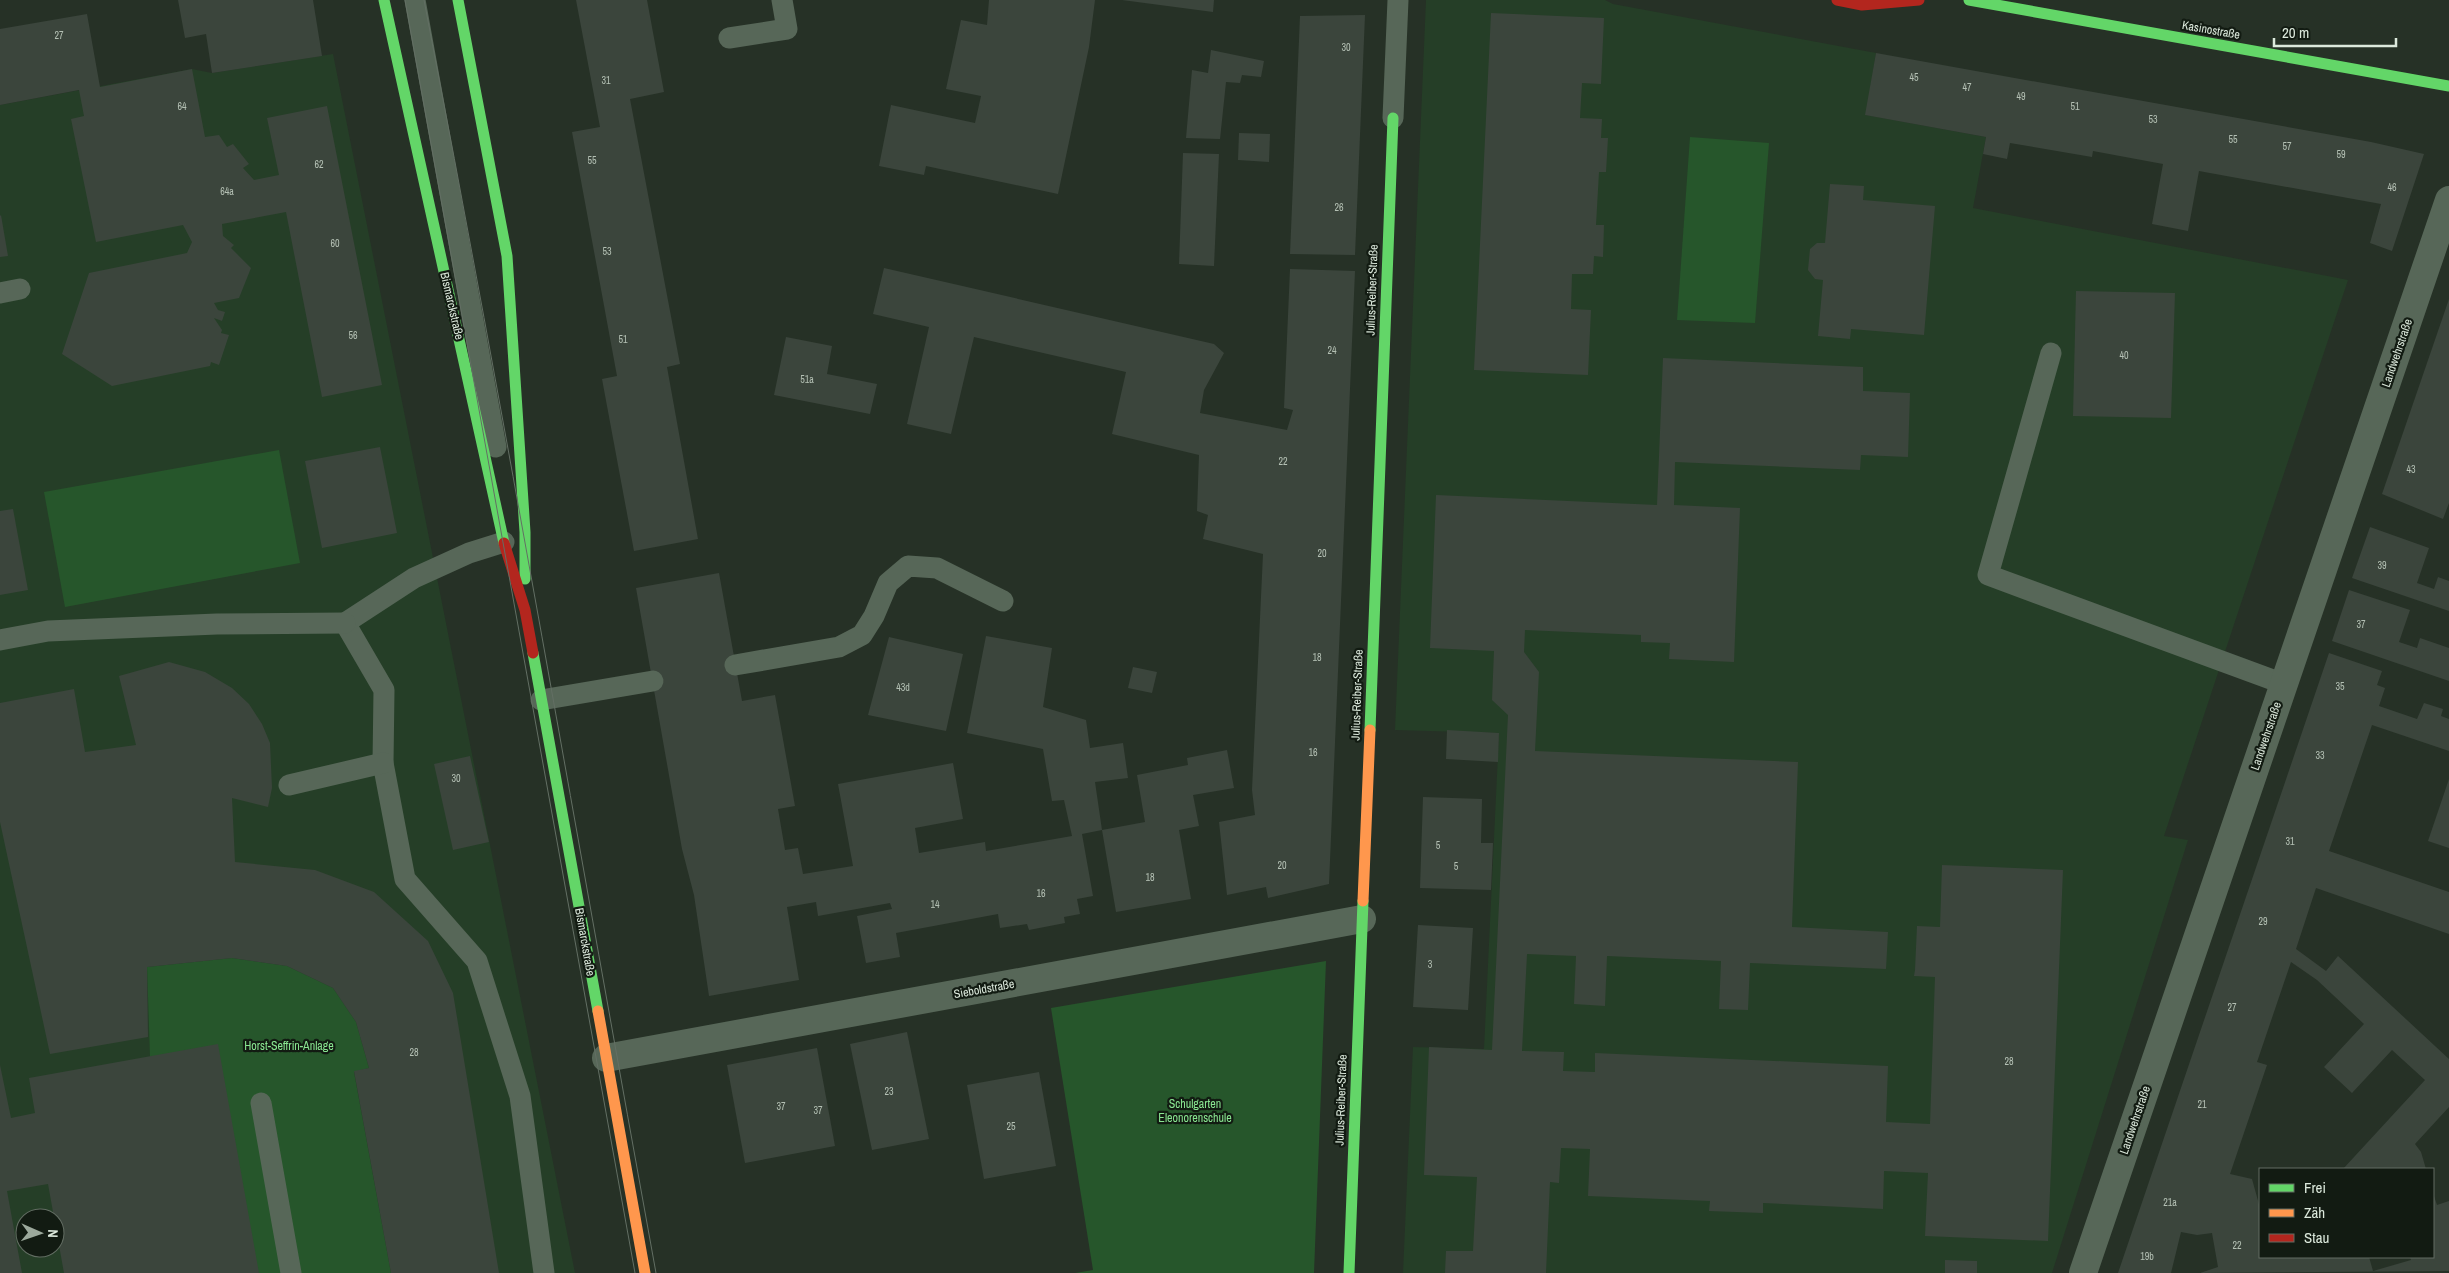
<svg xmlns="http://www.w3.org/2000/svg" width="2449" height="1273" viewBox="0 0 2449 1273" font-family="'Archivo Narrow',sans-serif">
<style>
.built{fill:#253e27;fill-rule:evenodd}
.green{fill:#26562b}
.building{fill:#3b453c}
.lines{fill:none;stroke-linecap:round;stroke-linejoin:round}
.lane{stroke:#576758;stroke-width:21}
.street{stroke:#576758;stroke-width:28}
.fast{stroke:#63d668;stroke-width:11}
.slow{stroke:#ff974d;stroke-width:11}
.jam{stroke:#b3261e;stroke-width:11}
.tram{stroke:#636f64;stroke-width:1}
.labels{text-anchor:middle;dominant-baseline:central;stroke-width:4.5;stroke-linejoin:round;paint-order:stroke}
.number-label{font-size:10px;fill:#b4c0b4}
.street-label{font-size:12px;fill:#dce9dc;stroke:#121b12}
.park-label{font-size:12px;fill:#89e691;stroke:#121b12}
</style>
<rect width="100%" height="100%" fill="#263126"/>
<!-- built -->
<g class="built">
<path d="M1426 0H1605L1613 4 1876 53 1866 115 1986 137 1973 208 2348 280 2164 836 2188 840 2052 1273H1403L1413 1047 1484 1049 1499 733 1395 730Z"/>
<path d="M333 54 575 1273H0V105L192 69 212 73ZM25 1218H55V1248H25Z"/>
</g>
<!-- green -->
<g class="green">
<path d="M1690 137 1769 143 1755 323 1677 320Z"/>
<path d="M279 450 300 563 65 607 44 492Z"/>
<path d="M232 958 287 966 333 988 356 1022 369 1068 354 1072 391 1273H259L150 1056 147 967Z"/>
<path d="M1326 961 1314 1273H1075L1093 1270 1051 1008Z"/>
</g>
<!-- building -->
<g class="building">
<path d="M178 0H313L322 56 212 73 206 34 185 38Z"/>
<path d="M576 0H647L664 92 630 99 680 364 667 367 698 539 634 551 602 379 617 376 572 132 600 127Z"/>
<path d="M989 0H1095L1089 47 1058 194 926 166 924 175 879 166 891 105 975 123 981 96 946 89 961 20 987 25Z"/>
<path d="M1122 0H1214L1213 12Z"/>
<path d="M1491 13 1604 18 1601 84 1582 83 1580 118 1602 119 1601 138H1608L1606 172H1599L1596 225H1604L1603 257 1594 256 1593 274H1572L1571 309 1591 310 1588 375 1474 370Z"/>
<path d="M87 14 100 87 192 69 205 137 219 135 227 147 233 144 249 164 243 168 254 180 279 175 267 118 327 106 382 385 322 397 286 212 222 224 223 236 234 245 231 248 251 268 239 298 214 303 218 310 225 312 222 321 214 318 222 330 221 333 229 335 219 365 211 362 210 366 112 386 62 354 89 273 187 253 192 242 183 225 96 242 71 119 84 116 79 90 0 105V29Z"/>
<path d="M1365 15 1355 255 1290 254 1300 16Z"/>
<path d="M1211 50 1264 61 1261 77 1242 75 1240 83 1226 82 1220 139 1186 138 1192 70 1208 73Z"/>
<path d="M1876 53 2371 142 2424 154 2392 251 2370 243 2381 204 2199 171 2188 231 2152 224 2163 164 2093 151 2092 157 2010 143 2007 159 1983 154 1986 137 1865 115Z"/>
<path d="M1239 133 1270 134 1269 162 1238 160Z"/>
<path d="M1183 153 1219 154 1214 266 1179 264Z"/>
<path d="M1830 184 1864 186 1863 200 1935 206 1924 335 1851 329 1850 339 1818 336 1823 280 1815 279 1808 270 1810 249 1817 243H1825Z"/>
<path d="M1 215 8 256 0 257V216Z"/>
<path d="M884 268 1214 344 1224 353 1204 390 1200 413 1287 430 1293 410 1284 408 1290 269 1355 271 1329 884 1268 898 1266 887 1227 895 1219 822 1255 815 1252 790 1263 554 1203 539 1208 515 1197 511 1199 455 1112 434 1126 372 974 337 951 434 907 424 929 327 873 314Z"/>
<path d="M2076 291 2175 293 2171 418 2073 416Z"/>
<path d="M2449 299V503L2443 519 2382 494Z"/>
<path d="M786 337 832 346 827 374 877 384 870 414 774 395Z"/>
<path d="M1663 358 1863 367V391L1910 393 1908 457 1861 455 1860 470 1675 462 1674 505 1740 508 1734 662 1669 659 1670 643 1641 642V635L1525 630 1524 652 1539 672 1535 751 1798 762 1792 927 1888 932 1886 969 1750 963 1748 1010 1719 1009 1721 961 1607 956 1605 1006 1574 1004 1576 956 1527 954 1522 1051 1564 1052 1563 1071 1595 1072V1053L1888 1066 1886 1122 1930 1124 1935 977 1914 976 1915 970 1917 926 1940 927 1942 865 2063 870 2048 1241 1925 1236 1928 1173 1884 1171 1883 1209 1763 1203V1213L1709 1211 1710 1201 1588 1196 1590 1149 1561 1148 1559 1183 1550 1182 1546 1273H1445L1446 1251H1473L1477 1177 1424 1175 1429 1047 1492 1050 1508 715 1492 700 1494 651 1430 648 1436 495 1657 505Z"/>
<path d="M380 447 397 533 322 548 305 461Z"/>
<path d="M13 509 28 590 0 595V511Z"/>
<path d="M2370 527 2429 548 2417 583 2434 589 2438 577 2449 581V611L2352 578Z"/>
<path d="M719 573 742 701 775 695 795 806 778 809 785 850 798 848 803 874 853 866 838 784 953 763 963 819 915 828 919 853 985 842 986 851 1072 836 1064 800 1052 801 1043 749 967 733 986 636 1052 648 1043 707 1086 720 1090 748 1123 743 1128 778 1095 782 1102 830 1082 834 1093 896 1077 899 1080 914 1064 917 1065 923 1029 930 1027 924 1000 928 998 914 896 933 900 957 866 963 857 916 892 909 890 903 818 916 816 902 787 907 799 980 709 996 694 895 682 849 636 588Z"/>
<path d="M2349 590 2410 610 2399 642 2417 648 2420 638 2449 648V681L2332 641Z"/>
<path d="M889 637 963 654 946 731 868 715Z"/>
<path d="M2329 653 2382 671 2377 685 2385 688 2379 706 2417 719 2424 703 2443 709 2441 716 2449 719V751L2372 725 2329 851 2449 892V934L2316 888 2296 949 2326 971 2338 956 2449 1059V1107L2415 1144 2421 1152 2426 1169H2343L2425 1080 2392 1050 2352 1093 2324 1067 2364 1024 2317 980 2291 962 2257 1062 2267 1065 2230 1174 2252 1179 2260 1208V1257H2369L2373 1271 2411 1260 2410 1257H2433V1193L2437 1205 2449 1201V1271L2200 1273 2218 1267 2212 1233 2197 1235 2181 1232 2171 1273H2118Z"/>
<path d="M169 662 205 672 232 688 249 704 262 724 270 743 272 788 268 807 232 798 235 862 315 870 374 892 428 941 453 993 499 1273H391L354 1071 369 1068 356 1022 333 988 287 966 232 958 147 967 148 1037 50 1054 0 822V703L74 689 85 752 136 745 119 676Z"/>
<path d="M1133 667 1157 672 1152 693 1128 688Z"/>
<path d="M1447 730 1499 733 1498 762 1446 759Z"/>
<path d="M1227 750 1234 788 1193 795 1199 826 1179 830 1191 899 1116 912 1102 830 1145 822 1137 775 1188 765 1187 758Z"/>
<path d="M470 756 489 842 453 850 434 764Z"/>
<path d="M2449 779V848L2428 841Z"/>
<path d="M1423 797 1482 799 1481 843H1493L1491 890 1420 888Z"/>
<path d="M1418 925 1473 928 1468 1010 1413 1007Z"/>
<path d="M907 1032 929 1139 872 1150 850 1044Z"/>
<path d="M218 1044 259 1273H64L48 1184 7 1191 22 1273H0V1065L11 1118 35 1113 29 1078Z"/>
<path d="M817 1048 835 1146 745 1163 727 1065Z"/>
<path d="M1039 1072 1056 1166 984 1179 967 1085Z"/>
<path d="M1945 1260 1977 1261V1273H1945Z"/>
</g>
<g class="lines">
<!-- lane -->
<g class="lane">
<path d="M415 0 496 447"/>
<path d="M729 38 787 29 782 0"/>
<path d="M1393 118 1398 0"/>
<path d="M0 293 20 289"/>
<path d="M2051 353 1988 575 2284 684"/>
<path d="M504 542 469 553 414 578 345 623 384 690 383 763 405 879 477 961 520 1096 544 1273"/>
<path d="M0 640 48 631 217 624 345 623"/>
<path d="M735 665 839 647 862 635 874 616 888 583 908 566 937 568 1003 601"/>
<path d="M541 700 653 681"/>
<path d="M289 785 383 763"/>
<path d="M261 1103 291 1273"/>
</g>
<!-- street -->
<g class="street">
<path d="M606 1058 1362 919"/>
<path d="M2083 1273 2449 200"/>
</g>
<!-- fast -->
<g class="fast">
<path d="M384 0 504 543"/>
<path d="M458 0 507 256 525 532V579"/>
<path d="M1969 0 2449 86"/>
<path d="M533 653 598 1011"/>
<path d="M1370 730 1393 118"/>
<path d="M1349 1273 1363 901"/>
</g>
<!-- slow -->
<g class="slow">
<path d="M1363 901 1370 730"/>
<path d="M598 1011 645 1273"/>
</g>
<!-- jam -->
<g class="jam">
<path d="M1837 0 1862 5 1919 0"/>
<path d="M504 543 525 610 533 653"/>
</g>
<!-- tram -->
<g class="tram">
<path d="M405 0 635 1273"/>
<path d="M424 0C506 423 579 849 656 1273"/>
</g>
</g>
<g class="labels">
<!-- number labels -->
<g class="number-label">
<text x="59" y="35">27</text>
<text x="1346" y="47">30</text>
<text x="1914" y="77">45</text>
<text x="606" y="80">31</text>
<text x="1967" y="87">47</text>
<text x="2021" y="96">49</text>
<text x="182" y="106">64</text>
<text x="2075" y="106">51</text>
<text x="2153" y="119">53</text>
<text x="2233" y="139">55</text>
<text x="2287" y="146">57</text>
<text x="2341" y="154">59</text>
<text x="592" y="160">55</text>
<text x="319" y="164">62</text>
<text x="2392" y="187">46</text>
<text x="227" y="191">64a</text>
<text x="1339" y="207">26</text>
<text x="335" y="243">60</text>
<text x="607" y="251">53</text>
<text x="353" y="335">56</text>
<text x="623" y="339">51</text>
<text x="1332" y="350">24</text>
<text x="2124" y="355">40</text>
<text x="807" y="379">51a</text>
<text x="1283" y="461">22</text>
<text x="2411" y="469">43</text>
<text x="1322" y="553">20</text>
<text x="2382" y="565">39</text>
<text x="2361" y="624">37</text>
<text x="1317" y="657">18</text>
<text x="2340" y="686">35</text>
<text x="903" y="687">43d</text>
<text x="1313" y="752">16</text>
<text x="2320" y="755">33</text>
<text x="456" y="778">30</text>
<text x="2290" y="841">31</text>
<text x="1438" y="845">5</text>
<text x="1282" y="865">20</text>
<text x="1456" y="866">5</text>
<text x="1150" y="877">18</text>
<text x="1041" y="893">16</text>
<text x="935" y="904">14</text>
<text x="2263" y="921">29</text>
<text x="1430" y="964">3</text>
<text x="2232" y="1007">27</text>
<text x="414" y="1052">28</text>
<text x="2009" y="1061">28</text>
<text x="889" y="1091">23</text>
<text x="2202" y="1104">21</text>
<text x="781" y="1106">37</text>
<text x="818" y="1110">37</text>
<text x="1011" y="1126">25</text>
<text x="2170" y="1202">21a</text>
<text x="2237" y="1245">22</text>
<text x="2147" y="1256">19b</text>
</g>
<!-- street labels -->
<g class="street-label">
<text transform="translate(2211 30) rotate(10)">Kasinostraße</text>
<text transform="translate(1372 290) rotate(-88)">Julius-Reiber-Straße</text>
<text transform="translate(452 306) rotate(77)">Bismarckstraße</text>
<text transform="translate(2397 353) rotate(-71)">Landwehrstraße</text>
<text transform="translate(1357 695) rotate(-88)">Julius-Reiber-Straße</text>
<text transform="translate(2266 736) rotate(-71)">Landwehrstraße</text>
<text transform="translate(585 942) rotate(80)">Bismarckstraße</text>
<text transform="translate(984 989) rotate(-10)">Sieboldstraße</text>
<text transform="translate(1341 1100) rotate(-88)">Julius-Reiber-Straße</text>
<text transform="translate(2135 1120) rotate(-71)">Landwehrstraße</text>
</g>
<!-- park labels -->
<g class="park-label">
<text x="289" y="1046">Horst-Seffrin-Anlage</text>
<text x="1195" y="1104">Schulgarten<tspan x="1195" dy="14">Eleonorenschule</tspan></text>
</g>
</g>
<!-- legend -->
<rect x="2259" y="1168" width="175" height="90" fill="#121b12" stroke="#636d63"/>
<rect x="2269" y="1184" width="25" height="8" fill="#63d668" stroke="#636d63"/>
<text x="2304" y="1193" font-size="15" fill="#dce9dc">Frei</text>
<rect x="2269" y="1209" width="25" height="8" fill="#ff974d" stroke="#636d63"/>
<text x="2304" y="1218" font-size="15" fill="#dce9dc">Zäh</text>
<rect x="2269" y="1234" width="25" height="8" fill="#b3261e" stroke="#636d63"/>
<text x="2304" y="1243" font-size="15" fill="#dce9dc">Stau</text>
<!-- north arrow -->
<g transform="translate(40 1233) rotate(92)"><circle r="24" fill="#121b12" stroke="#636d63"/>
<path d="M0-4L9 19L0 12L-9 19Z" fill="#9ca99c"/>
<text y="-8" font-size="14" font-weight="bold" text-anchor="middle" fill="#dce9dc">N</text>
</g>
<!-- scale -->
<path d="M2274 38v8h122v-8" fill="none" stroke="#dce9dc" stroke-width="2.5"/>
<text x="2282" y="38" font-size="15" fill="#dce9dc" stroke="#121b12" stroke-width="4" paint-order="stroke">20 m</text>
</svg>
